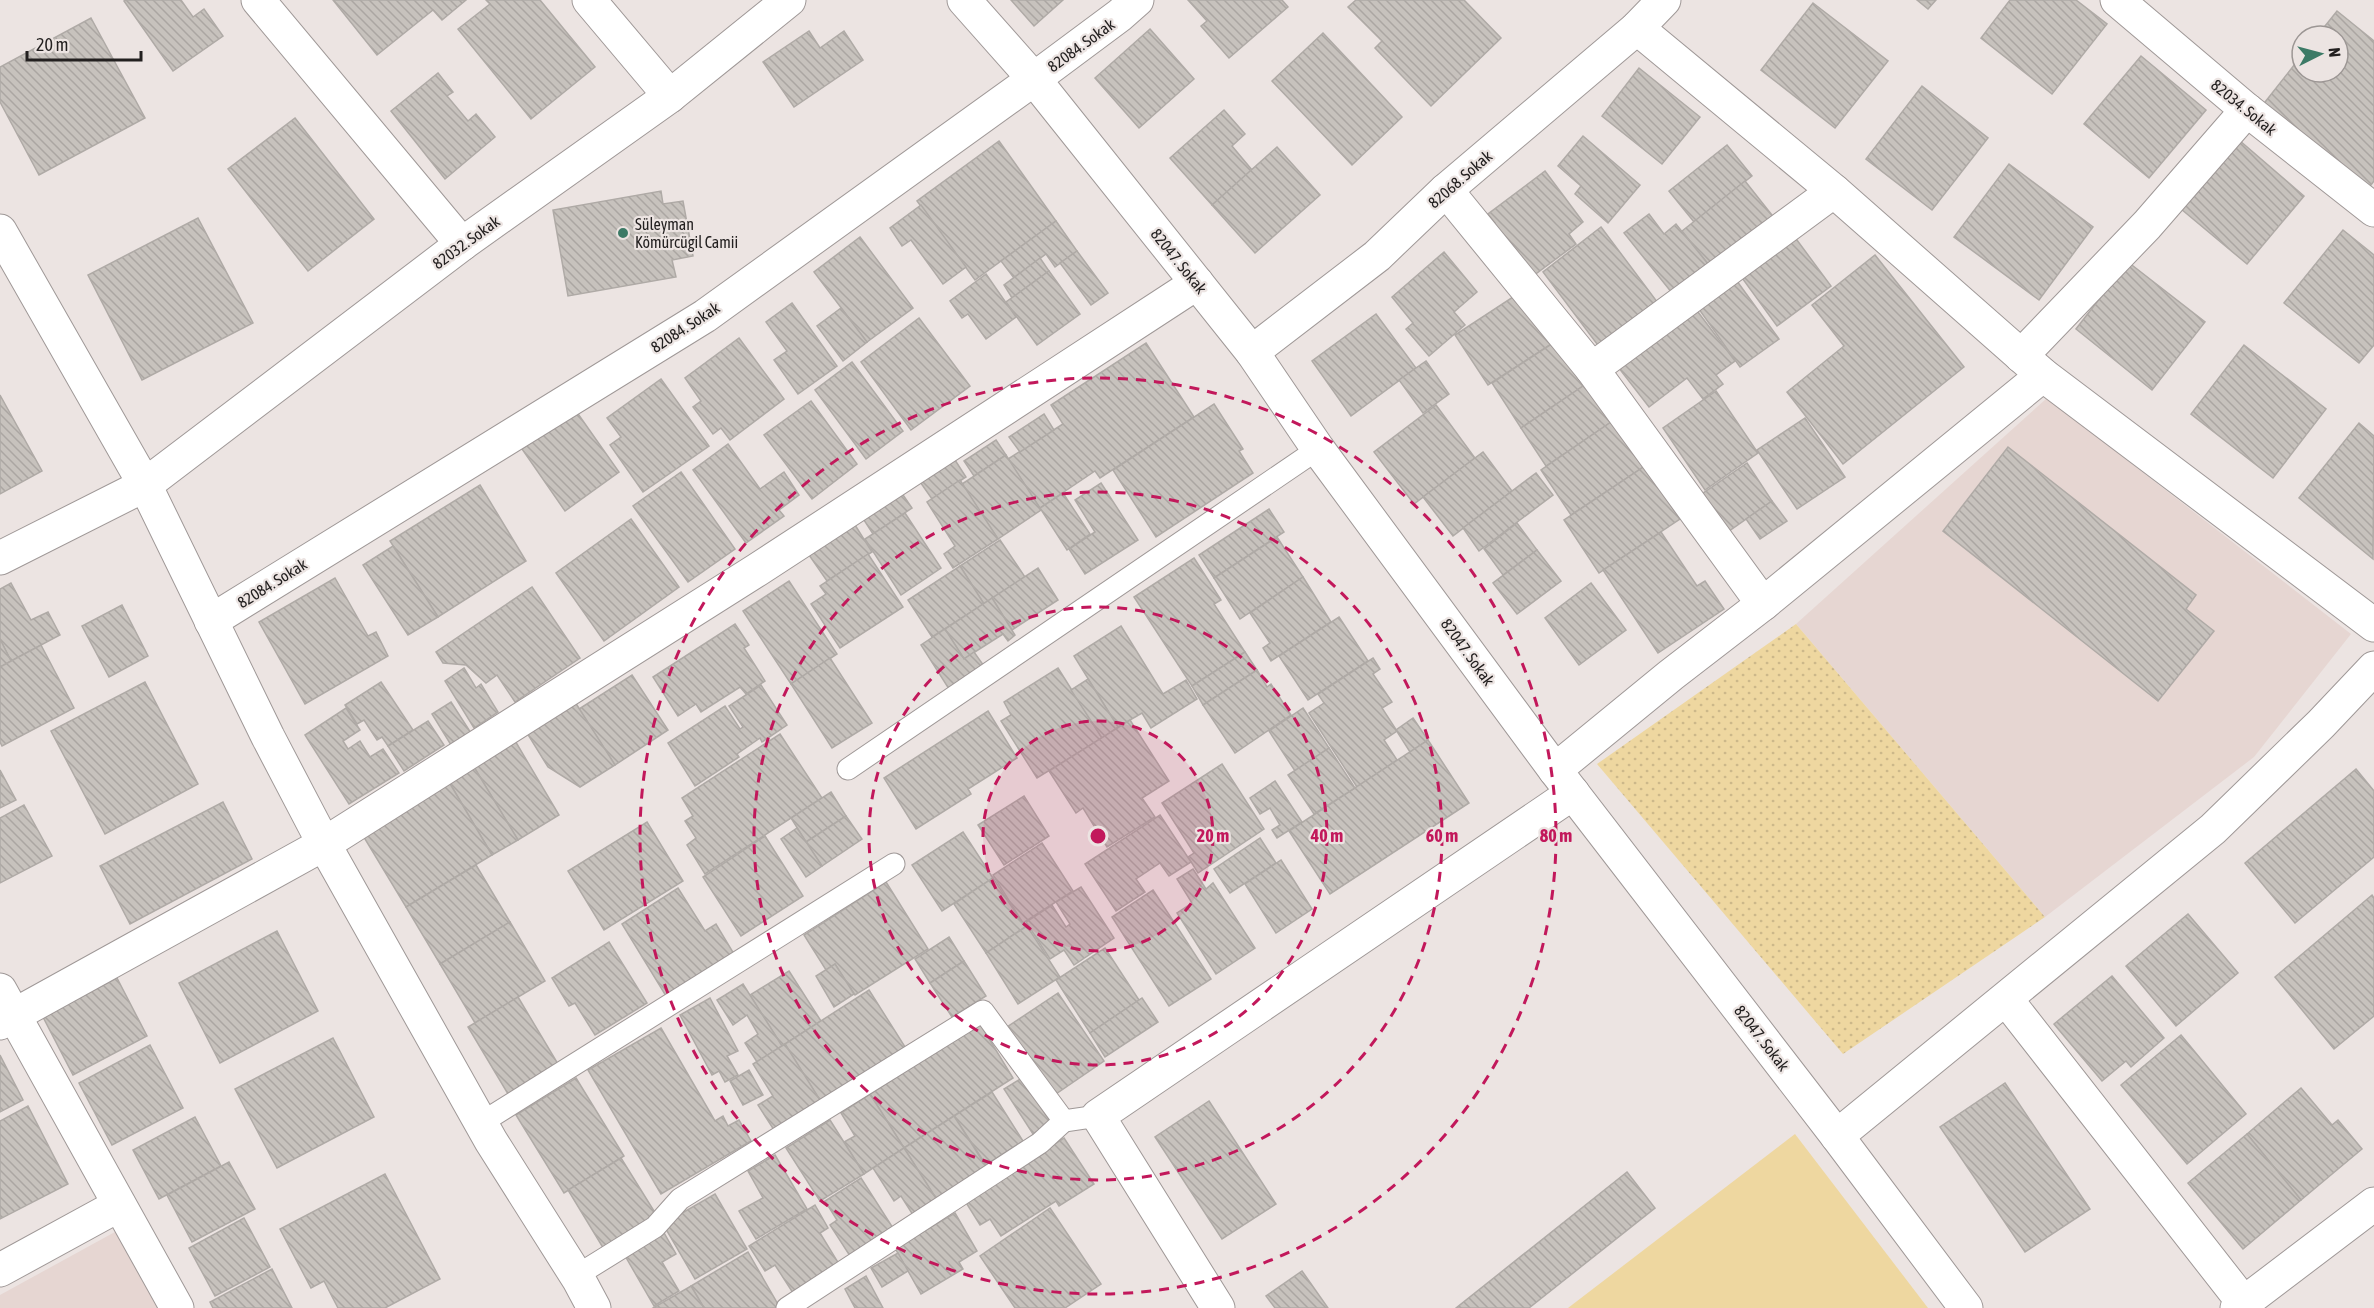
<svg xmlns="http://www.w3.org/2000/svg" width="2374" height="1308" viewBox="0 0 2374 1308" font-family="'Asap Condensed',sans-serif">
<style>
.built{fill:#e6d6d2}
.grass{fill:url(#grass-dots)}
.garden{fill:#eed7a0}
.building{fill:url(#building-back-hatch);stroke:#afaaa6;stroke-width:1.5}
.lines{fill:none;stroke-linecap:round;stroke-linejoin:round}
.service-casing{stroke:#9f9897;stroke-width:23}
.minor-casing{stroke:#9f9897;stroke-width:35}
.tertiary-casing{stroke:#9f9897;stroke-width:35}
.service{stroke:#fff;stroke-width:21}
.minor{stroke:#fff;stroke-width:33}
.tertiary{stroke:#fff;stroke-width:33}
.ring{fill:none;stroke:#c2185b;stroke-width:3;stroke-dasharray:10 8}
.poi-dot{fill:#3c7a66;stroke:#ece4e2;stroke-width:2}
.labels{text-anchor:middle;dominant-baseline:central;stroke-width:4.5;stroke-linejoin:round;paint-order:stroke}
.street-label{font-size:16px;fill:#232020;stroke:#ece4e2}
.poi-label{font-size:16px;fill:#232020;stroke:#ece4e2;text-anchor:start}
.centre{fill:#c2185b;stroke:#ece4e2;stroke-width:3}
.ring-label{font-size:18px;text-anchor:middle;font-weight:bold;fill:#c2185b;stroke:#ece4e2;stroke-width:4.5;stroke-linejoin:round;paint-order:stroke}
</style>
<defs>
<pattern id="grass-dots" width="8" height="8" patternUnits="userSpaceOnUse" patternTransform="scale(1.5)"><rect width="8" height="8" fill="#eed7a0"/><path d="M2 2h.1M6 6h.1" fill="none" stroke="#ccb88a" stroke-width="1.8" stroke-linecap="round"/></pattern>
<pattern id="building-back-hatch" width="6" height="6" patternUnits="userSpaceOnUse" patternTransform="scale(1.5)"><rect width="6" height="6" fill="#c7c2bd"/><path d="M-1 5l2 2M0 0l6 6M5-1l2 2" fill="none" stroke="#aba6a2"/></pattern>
</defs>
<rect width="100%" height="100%" fill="#ece4e2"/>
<!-- built -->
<g class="built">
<path d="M2047 398 2351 634 2254 757 2045 917 1796 624Z"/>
<path d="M124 1227 168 1308H0V1295Z"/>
</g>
<!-- grass -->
<path class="grass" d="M1796 624 2045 917 1843 1054 1597 764Z"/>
<!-- garden -->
<path class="garden" d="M1795 1134 1928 1308H1568Z"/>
<!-- building -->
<g class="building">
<path d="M126 0H181L193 17 204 9 223 36 173 71 124 1Z"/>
<path d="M333 0H466L442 20 433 10 377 55Z"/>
<path d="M486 0H540L595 67 531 119 458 29 490 4Z"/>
<path d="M1011 0H1063L1034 26Z"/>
<path d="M1188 0H1282L1288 7 1229 58 1201 26 1207 21Z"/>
<path d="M1356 0H1464L1501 38 1431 106 1375 48 1382 41 1348 7Z"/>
<path d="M1917 0H1936L1928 9Z"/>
<path d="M2010 0H2076L2107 24 2052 94 1981 38Z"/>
<path d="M1813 3 1888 61 1835 128 1761 70Z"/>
<path d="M2337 11 2374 41V181L2367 190 2262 106 2302 55V72H2338V36H2317Z"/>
<path d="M91 18 145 118 39 175 0 102V67Z"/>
<path d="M1150 29 1194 79 1139 128 1095 78Z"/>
<path d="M809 31 820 48 844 31 863 60 794 107 763 62Z"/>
<path d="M1323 33 1402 117 1352 165 1272 81Z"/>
<path d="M2141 56 2206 110 2149 178 2084 124Z"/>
<path d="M1639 68 1700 117 1662 164 1602 116Z"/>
<path d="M438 73 453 92 447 96 468 121 476 114 495 137 445 179 391 111Z"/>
<path d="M1922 86 1988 138 1932 210 1866 159Z"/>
<path d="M1224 110 1245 134 1232 146 1252 170 1212 205 1170 158Z"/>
<path d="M295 118 374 219 308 271 228 169Z"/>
<path d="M1583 136 1640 185 1608 223 1575 194 1581 186 1558 166Z"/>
<path d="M2239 140 2304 196 2247 264 2181 209Z"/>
<path d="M999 141 1056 221 975 280 917 201Z"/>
<path d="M1727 145 1752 176 1694 222 1669 191Z"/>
<path d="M1277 147 1320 195 1255 253 1212 205Z"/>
<path d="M2009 164 2093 227 2039 300 1954 237Z"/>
<path d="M1545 171 1583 222 1569 234 1576 244 1529 279 1490 228 1495 223 1488 214Z"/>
<path d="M1745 181 1775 219 1712 269 1682 231Z"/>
<path d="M661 191 663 204 683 201 693 256 672 260 676 277 568 296 553 210Z"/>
<path d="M921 205 966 267 943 284 911 240 902 246 890 228Z"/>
<path d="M1649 214 1664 234 1676 224 1712 269 1676 298 1624 233Z"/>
<path d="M198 218 253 323 142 380 88 275Z"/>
<path d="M1056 221 1077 251 1055 267 1046 254 1014 278 1001 261Z"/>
<path d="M1601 227 1658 303 1600 348 1543 272Z"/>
<path d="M2343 230 2374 255V345L2359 363 2284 303Z"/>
<path d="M1791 232 1831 286 1777 326 1737 271Z"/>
<path d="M860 237 913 308 867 342 814 272Z"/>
<path d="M1077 251 1108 293 1091 305 1060 263Z"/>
<path d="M1444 252 1477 292 1454 312 1465 325 1429 356 1406 329 1413 323 1392 297Z"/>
<path d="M1875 255 1964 367 1843 464 1787 392 1844 346 1812 305Z"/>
<path d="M1040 258 1049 271 1012 298 1004 285Z"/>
<path d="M2128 262 2205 322 2152 390 2076 329Z"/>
<path d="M1049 271 1080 314 1037 345 1006 302Z"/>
<path d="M986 274 1016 317 986 339 968 314 962 318 950 301Z"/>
<path d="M1734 277 1779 339 1740 367 1696 305Z"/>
<path d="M1519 293 1553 343 1488 385 1455 335Z"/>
<path d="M792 303 837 366 798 394 774 360 787 351 766 322Z"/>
<path d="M841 308 867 342 843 361 817 326Z"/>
<path d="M1695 308 1735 361 1716 375 1723 384 1703 399 1687 378 1649 407 1618 367Z"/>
<path d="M1376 314 1416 368 1351 416 1312 361Z"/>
<path d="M919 318 970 386 911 430 861 362Z"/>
<path d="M739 338 784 399 730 440 721 428 713 434 693 407 701 401 685 378Z"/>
<path d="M1146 343 1194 417 1100 478 1095 471 1040 508 1008 459 1063 424 1051 405Z"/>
<path d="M1553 343 1589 382 1521 428 1492 383Z"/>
<path d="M2244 345 2326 409 2273 478 2191 414Z"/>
<path d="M1426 361 1449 394 1423 413 1399 380Z"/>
<path d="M852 362 903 431 866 459 815 390Z"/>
<path d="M661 379 709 446 643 492 610 445 621 437 607 418Z"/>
<path d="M1589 382 1614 420 1546 466 1521 428Z"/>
<path d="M1716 391 1758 453 1705 490 1663 428Z"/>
<path d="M0 395 42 471 0 494Z"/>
<path d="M811 401 857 464 812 499 764 435Z"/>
<path d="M1214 404 1243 449 1239 451 1253 473 1156 537 1113 470Z"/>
<path d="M1436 405 1475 458 1414 504 1374 452Z"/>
<path d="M576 411 619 472 565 511 522 449Z"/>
<path d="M1044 414 1054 430 1020 452 1009 437Z"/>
<path d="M1805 418 1845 477 1797 509 1757 450Z"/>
<path d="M1614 420 1645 466 1571 515 1541 470Z"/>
<path d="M2359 423 2374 436 2373 559 2299 498Z"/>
<path d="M996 440 1006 455 974 476 964 461Z"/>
<path d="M728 444 760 489 784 472 799 495 779 510 784 516 746 543 693 470Z"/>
<path d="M2008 447 2196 595 2186 609 2214 631 2158 701 1943 531Z"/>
<path d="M1483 452 1512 491 1453 536 1423 497Z"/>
<path d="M1006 455 1041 510 998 539 962 484Z"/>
<path d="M953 457 966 477 932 499 918 479Z"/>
<path d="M1747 463 1772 501 1722 536 1696 498Z"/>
<path d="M1645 466 1680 519 1599 573 1564 520Z"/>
<path d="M681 472 735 549 688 582 633 506Z"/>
<path d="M1536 473 1553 495 1479 551 1463 528Z"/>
<path d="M960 480 998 539 953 568 944 554 955 546 927 502Z"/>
<path d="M1101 483 1138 540 1085 574 1069 549 1095 532 1075 500Z"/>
<path d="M480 485 526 561 438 617 390 541Z"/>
<path d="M901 492 912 508 873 534 862 517Z"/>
<path d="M1063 493 1090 534 1067 550 1040 508Z"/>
<path d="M1772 501 1787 521 1760 539 1746 519Z"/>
<path d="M1269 509 1284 532 1214 578 1199 555Z"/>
<path d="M905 513 941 568 901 595 865 539Z"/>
<path d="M631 519 679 587 604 641 556 573Z"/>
<path d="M1517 523 1537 550 1503 575 1484 549Z"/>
<path d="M855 525 872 552 827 581 809 555Z"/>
<path d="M1661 532 1697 586 1705 581 1724 609 1658 653 1603 570Z"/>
<path d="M1277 537 1303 577 1240 619 1214 578Z"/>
<path d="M1000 540 1025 577 984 604 960 566Z"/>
<path d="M393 546 438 617 408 635 363 565Z"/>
<path d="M1537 550 1561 581 1517 614 1493 583Z"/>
<path d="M868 554 903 607 840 648 811 604 826 594 820 586Z"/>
<path d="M1194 558 1221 600 1214 604 1245 652 1192 686 1134 597Z"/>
<path d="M960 566 984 604 932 637 908 600Z"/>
<path d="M1038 568 1058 600 1012 630 992 598Z"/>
<path d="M1303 577 1331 622 1271 661 1263 648 1270 643 1250 613Z"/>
<path d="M335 578 368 636 376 632 388 656 305 704 259 622Z"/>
<path d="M789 581 837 654 791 684 743 611Z"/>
<path d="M11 583 31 620 48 612 60 635 11 661 0 639V589Z"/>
<path d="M1591 583 1626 630 1579 665 1545 618Z"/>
<path d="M532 587 580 658 515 702 497 675 486 683 466 665 443 663 436 652Z"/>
<path d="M992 598 1015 635 1008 641 1003 634 964 659 945 629Z"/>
<path d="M122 605 148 656 109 677 82 626Z"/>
<path d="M1339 617 1368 661 1308 700 1279 656Z"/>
<path d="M735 624 749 645 744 648 765 681 746 694 740 687 701 712 696 704 678 716 653 677Z"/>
<path d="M1121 626 1163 694 1186 680 1197 699 1151 728 1142 713 1118 727 1074 656Z"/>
<path d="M945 629 964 659 974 652 984 666 949 689 921 645Z"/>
<path d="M0 639 11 661 0 667Z"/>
<path d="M41 645 74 708 2 746 0 742V667Z"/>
<path d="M1245 652 1257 670 1203 705 1192 686Z"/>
<path d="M830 658 872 723 832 748 791 684Z"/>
<path d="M1373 658 1380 669 1373 674 1392 702 1382 708 1397 731 1384 740 1397 760 1357 787 1309 713 1324 703 1318 694Z"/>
<path d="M464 668 476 688 481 684 498 712 474 728 445 681Z"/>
<path d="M1058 668 1102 738 1037 778 1001 721 1011 715 1004 702Z"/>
<path d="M1257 670 1267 687 1271 684 1291 715 1235 753 1203 705Z"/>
<path d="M632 675 668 730 615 765 579 709Z"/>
<path d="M1088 679 1118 727 1102 738 1071 690Z"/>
<path d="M145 682 198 784 105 834 51 731Z"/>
<path d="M381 682 413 730 388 746 382 737 377 740 364 720 357 724 345 705Z"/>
<path d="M761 685 787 725 762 742 760 738 737 754 739 757 695 786 668 743 725 706 740 729 743 727 729 706Z"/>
<path d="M451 702 471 733 451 745 432 714Z"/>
<path d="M575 702 615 765 580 787 548 767 527 733Z"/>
<path d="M346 708 360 730 343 741 348 749 360 741 370 757 383 749 399 773 349 804 305 735Z"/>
<path d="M1303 708 1329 748 1295 771 1269 731Z"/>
<path d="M988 711 1017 758 968 789 971 794 916 829 884 778Z"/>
<path d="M1413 718 1428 740 1410 752 1396 730Z"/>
<path d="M1130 720 1169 781 1142 798 1155 817 1107 847 1083 808 1076 813 1049 771Z"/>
<path d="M428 721 444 745 404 771 388 746Z"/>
<path d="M780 734 822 798 705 874 687 845 696 838 685 821 693 816 682 798Z"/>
<path d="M514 739 559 815 518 840 472 764Z"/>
<path d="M1428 740 1469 803 1330 894 1289 831Z"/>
<path d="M1329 748 1355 788 1314 814 1288 775Z"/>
<path d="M1222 764 1264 829 1198 873 1188 857 1194 853 1162 803Z"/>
<path d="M474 767 518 840 492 855 449 782Z"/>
<path d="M2356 769 2374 791V857L2295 923 2245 863Z"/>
<path d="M0 770 16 800 0 808Z"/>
<path d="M1275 781 1302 822 1277 838 1272 830 1280 825 1270 808 1260 814 1250 798Z"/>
<path d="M449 782 492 855 406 907 362 834Z"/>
<path d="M831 792 846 816 806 842 791 818Z"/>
<path d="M1024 796 1049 836 1004 865 978 825Z"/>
<path d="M223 802 252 859 130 924 100 866Z"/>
<path d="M24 805 52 856 0 883V818Z"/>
<path d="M1160 815 1191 862 1169 876 1160 863 1136 879 1145 892 1116 911 1085 864Z"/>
<path d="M846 816 862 839 822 866 806 842Z"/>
<path d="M647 822 683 881 604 930 568 871Z"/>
<path d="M797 828 822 866 806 877 781 839Z"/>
<path d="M963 832 993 878 942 911 912 865Z"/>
<path d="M765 836 803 896 741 936 703 877Z"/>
<path d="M1260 838 1276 863 1230 893 1214 869Z"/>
<path d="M1042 843 1073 891 1023 923 993 875Z"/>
<path d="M1281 860 1312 909 1276 933 1245 884Z"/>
<path d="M476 865 510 922 440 964 406 907Z"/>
<path d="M1193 869 1206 889 1213 883 1255 948 1216 974 1177 913 1192 903 1177 879Z"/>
<path d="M993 878 1025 927 986 953 954 904Z"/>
<path d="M886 882 928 949 855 995 835 964 826 970 804 935Z"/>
<path d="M1081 887 1114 938 1074 965 1064 950 1050 959 1026 922 1052 905 1066 927 1070 924 1056 902Z"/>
<path d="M678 888 705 931 716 924 734 954 666 996 622 924Z"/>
<path d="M1153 890 1211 979 1169 1006 1112 917Z"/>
<path d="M2372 895 2374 898V1016L2334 1049 2275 977Z"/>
<path d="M2188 914 2238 973 2176 1026 2126 966Z"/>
<path d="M510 922 545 981 475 1023 440 964Z"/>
<path d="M1027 926 1060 977 1018 1004 986 953Z"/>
<path d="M277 931 318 1011 220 1063 179 983Z"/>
<path d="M949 937 964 961 930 983 915 959Z"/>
<path d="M609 942 647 1003 595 1035 575 1003 569 1006 552 978Z"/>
<path d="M1105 948 1139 1000 1090 1033 1056 980Z"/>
<path d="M964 961 986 996 952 1017 930 983Z"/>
<path d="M835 964 854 994 834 1007 816 976Z"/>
<path d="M789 971 821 1021 782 1046 750 995Z"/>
<path d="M2112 976 2164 1038 2131 1067 2126 1061 2102 1081 2054 1024Z"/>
<path d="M117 978 147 1036 73 1075 43 1017Z"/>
<path d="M743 984 782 1046 757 1062 745 1043 758 1034 747 1015 733 1025 717 1000Z"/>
<path d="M869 990 907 1050 822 1104 785 1044Z"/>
<path d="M1058 993 1104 1061 1053 1096 1007 1027Z"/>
<path d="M518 997 558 1064 508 1094 468 1027Z"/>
<path d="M710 998 738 1051 727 1056 738 1075 725 1082 719 1071 712 1075 680 1015Z"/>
<path d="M1142 998 1158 1022 1105 1057 1090 1033Z"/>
<path d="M980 1024 1013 1078 904 1148 870 1094Z"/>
<path d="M661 1028 715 1121 723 1116 728 1126 739 1120 751 1141 661 1194 588 1070Z"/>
<path d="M2181 1035 2246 1114 2187 1164 2121 1085Z"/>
<path d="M333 1038 374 1117 277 1168 235 1089Z"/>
<path d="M785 1044 820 1100 774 1130 758 1105 773 1096 753 1064Z"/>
<path d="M150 1045 183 1108 112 1145 79 1083Z"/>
<path d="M0 1055 23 1100 0 1112Z"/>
<path d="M749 1070 763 1095 743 1105 730 1081Z"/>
<path d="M576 1078 624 1156 564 1193 516 1115Z"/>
<path d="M1022 1078 1051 1123 1033 1134 1004 1089Z"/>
<path d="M2005 1083 2090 1209 2025 1252 1940 1127Z"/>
<path d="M2301 1088 2332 1125 2338 1120 2362 1149 2301 1200 2247 1134Z"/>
<path d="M992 1092 1023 1141 986 1165 954 1116Z"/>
<path d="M870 1094 904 1148 864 1174 844 1142 855 1136 841 1113Z"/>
<path d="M1209 1101 1276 1204 1222 1239 1155 1137Z"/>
<path d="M28 1106 68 1184 0 1219V1121Z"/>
<path d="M954 1116 987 1168 937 1200 904 1148Z"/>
<path d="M195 1117 221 1166 159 1199 133 1150Z"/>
<path d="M830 1120 864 1174 820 1201 786 1148Z"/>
<path d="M2247 1134 2301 1200 2243 1249 2188 1183Z"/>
<path d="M1064 1138 1094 1184 1059 1206 1056 1201 1001 1236 990 1219 980 1225 965 1201Z"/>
<path d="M904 1148 937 1200 913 1215 901 1196 894 1201 873 1168Z"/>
<path d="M775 1155 807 1209 756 1239 739 1211 763 1198 748 1171Z"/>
<path d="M621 1158 659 1219 605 1251 568 1190Z"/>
<path d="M229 1162 255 1209 192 1242 167 1195Z"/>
<path d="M1627 1172 1655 1208 1529 1308H1456Z"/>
<path d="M385 1174 440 1279 385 1308H338L324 1281 311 1288 280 1229Z"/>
<path d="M861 1178 893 1228 850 1256 830 1225 837 1220 825 1201Z"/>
<path d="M715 1194 747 1249 695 1279 663 1224Z"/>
<path d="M815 1205 828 1228 820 1233 839 1264 793 1293 775 1265 765 1271 749 1246Z"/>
<path d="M1050 1208 1101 1284 1065 1308H1015L980 1256Z"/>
<path d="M955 1213 977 1251 959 1262 963 1269 921 1294 895 1248Z"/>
<path d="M244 1218 270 1267 215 1296 189 1248Z"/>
<path d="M663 1231 676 1254 662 1262 679 1291 654 1306 624 1254Z"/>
<path d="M748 1252 779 1306 776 1308H704L691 1286Z"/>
<path d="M898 1253 908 1271 882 1287 871 1268Z"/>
<path d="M272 1269 292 1308H213L210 1302Z"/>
<path d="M1302 1271 1328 1308H1275L1266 1296Z"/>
<path d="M866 1276 883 1308H855L845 1289Z"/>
<path d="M691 1286 704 1308H653Z"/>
</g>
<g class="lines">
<defs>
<g id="service">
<path d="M848 769 1318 449"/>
<path d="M481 1123 894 864"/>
<path d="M576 1276 655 1227 680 1199 983 1011 1064 1121 1098 1116"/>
<path d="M787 1308 1040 1143 1064 1121"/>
</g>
<g id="minor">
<path d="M258 0 462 244"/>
<path d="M589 0 670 96"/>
<path d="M964 0 1034 79 1252 352 1318 449 1555 770 1837 1136 1966 1308"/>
<path d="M2117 0 2247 110 2374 210"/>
<path d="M1637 28 1834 191 2043 375 2374 625"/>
<path d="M1446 190 1592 369 1763 604"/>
<path d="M1252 352 1377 256 1446 190 1637 28 1664 0"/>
<path d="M2021 356 2147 225 2247 110"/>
<path d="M1592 369 1834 191"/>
<path d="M0 558 145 485 462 244 670 96 789 0"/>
<path d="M211 621 705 316 1034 79 1120 15 1137 0"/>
<path d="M1555 770 1671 675 1763 604 2043 375"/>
<path d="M0 990 177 1308"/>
<path d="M2006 999 2243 1302"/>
<path d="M0 1023 324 844 757 570 1197 283"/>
<path d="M1837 1136 2213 829 2321 724 2374 668"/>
<path d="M0 1270 119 1205"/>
<path d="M1218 1308 1098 1116 1573 793"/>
<path d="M2237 1308 2374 1204"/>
</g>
<path id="tertiary" d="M0 231 145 485 268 737 324 844 491 1141 579 1280 594 1308"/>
</defs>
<!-- service casing -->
<use href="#service" class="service-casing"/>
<!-- minor casing -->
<use href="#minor" class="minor-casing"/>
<!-- tertiary casing -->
<use href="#tertiary" class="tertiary-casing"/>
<!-- service -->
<use href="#service" class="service"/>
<!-- minor -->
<use href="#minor" class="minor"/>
<!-- tertiary -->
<use href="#tertiary" class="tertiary"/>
</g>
<!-- distance rings -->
<circle cx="1098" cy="836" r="115" fill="#c2185b" fill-opacity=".12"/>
<g class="ring">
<circle cx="1098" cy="836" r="115"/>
<circle cx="1098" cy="836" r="229"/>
<circle cx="1098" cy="836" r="344"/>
<circle cx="1098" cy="836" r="458"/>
</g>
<!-- markers -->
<circle class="poi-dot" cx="623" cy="233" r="6"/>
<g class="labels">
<!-- street labels -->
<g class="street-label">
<text transform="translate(1081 45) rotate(-36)">82084. Sokak</text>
<text transform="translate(2244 107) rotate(39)">82034. Sokak</text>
<text transform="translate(1460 179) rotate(-41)">82068. Sokak</text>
<text transform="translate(466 242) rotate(-36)">82032. Sokak</text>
<text transform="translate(1179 261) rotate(51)">82047. Sokak</text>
<text transform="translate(685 327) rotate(-33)">82084. Sokak</text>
<text transform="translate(272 583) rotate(-32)">82084. Sokak</text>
<text transform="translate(1468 652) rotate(54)">82047. Sokak</text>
<text transform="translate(1762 1038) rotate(52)">82047. Sokak</text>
</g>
<!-- poi labels -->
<g class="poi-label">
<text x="635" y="224">Süleyman<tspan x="635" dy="18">Kömürcügil Camii</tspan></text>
</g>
</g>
<circle cx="1098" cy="836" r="9" class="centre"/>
<g class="ring-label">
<text x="1213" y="842">20 m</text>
<text x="1327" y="842">40 m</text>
<text x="1442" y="842">60 m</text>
<text x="1556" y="842">80 m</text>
</g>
<!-- north arrow -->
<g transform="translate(2320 54) rotate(84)"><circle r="28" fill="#ece4e2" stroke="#9c9694" stroke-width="1.5"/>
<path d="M0-4.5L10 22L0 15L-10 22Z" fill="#3c7a66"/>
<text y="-9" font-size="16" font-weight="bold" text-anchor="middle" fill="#232020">N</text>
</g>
<!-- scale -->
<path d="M27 51v9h114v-9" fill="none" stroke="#232020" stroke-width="3"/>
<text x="36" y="51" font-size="18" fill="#232020" stroke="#ece4e2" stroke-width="4.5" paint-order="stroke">20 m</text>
</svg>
